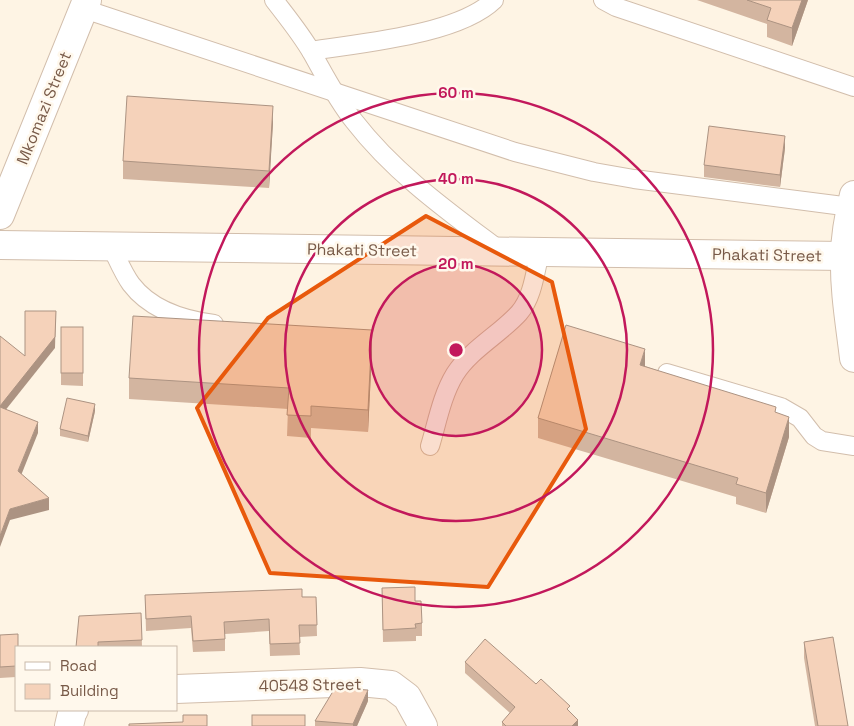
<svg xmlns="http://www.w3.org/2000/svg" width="854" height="726" viewBox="0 0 854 726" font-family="'Space Grotesk',sans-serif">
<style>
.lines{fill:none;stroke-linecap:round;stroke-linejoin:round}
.service-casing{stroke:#d2beac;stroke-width:20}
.minor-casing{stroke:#d2beac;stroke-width:30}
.service{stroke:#fff;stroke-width:18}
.minor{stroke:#fff;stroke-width:28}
.wall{fill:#d3b5a0}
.shaded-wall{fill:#ac9382}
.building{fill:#f5d2ba;stroke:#ac9382}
.marked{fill:#e8590c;fill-opacity:0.2;stroke:#e8590c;stroke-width:4;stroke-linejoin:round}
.ring{fill:none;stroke:#c2185b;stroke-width:2.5}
.labels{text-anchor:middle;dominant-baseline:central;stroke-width:5;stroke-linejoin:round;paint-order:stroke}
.street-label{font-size:16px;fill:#785a48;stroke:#fff8ec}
.centre{fill:#c2185b;stroke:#fff8ec;stroke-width:2.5}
.ring-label{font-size:15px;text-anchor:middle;font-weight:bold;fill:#c2185b;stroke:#fff8ec;stroke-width:5;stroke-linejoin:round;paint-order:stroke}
</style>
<rect width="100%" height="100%" fill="#fef4e4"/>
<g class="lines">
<defs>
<g id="service">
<path d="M274 0C287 17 301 34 312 53 325 76 337 100 354 121 395 174 449 212 502 252"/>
<path d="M603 0 616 7 854 87"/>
<path d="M84 9 515 152 594 172 634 179 851 207"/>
<path d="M311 51C360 43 458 35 494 0"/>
<path d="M111 246C117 258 123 273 131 284 150 309 183 320 214 324"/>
<path d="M667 373 781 407 800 418 814 436 822 441 854 446"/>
<path d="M430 446C437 423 442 395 455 374 470 350 500 334 519 313 533 297 535 272 540 252"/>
</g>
<g id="minor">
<path d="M854 195C849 215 845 236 845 256 844 290 850 324 854 358"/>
<path d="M0 215 87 0"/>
<path d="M0 245 845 256"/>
<path d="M176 689 360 682 391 685 407 697 423 726"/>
<path d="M69 726 72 713 74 710"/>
</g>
</defs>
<!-- service casing -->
<use href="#service" class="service-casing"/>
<!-- minor casing -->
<use href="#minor" class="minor-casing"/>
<!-- service -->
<use href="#service" class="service"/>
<!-- minor -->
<use href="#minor" class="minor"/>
</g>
<!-- wall -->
<g class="wall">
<path d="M697 0H808L792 46 767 37V24Z"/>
<path d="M273 123 269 188 123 179V161Z"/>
<path d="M785 148 780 187 704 177V165Z"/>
<path d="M61 327H83V386L61 385Z"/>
<path d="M372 352 368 432 311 428V438L287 436 288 409 129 399V378Z"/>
<path d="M645 366 776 413 789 437 766 513 736 504V497L538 438V418Z"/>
<path d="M95 411 88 442 60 436V429Z"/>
<path d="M382 588 415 601 422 623V636H416V641L383 642Z"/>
<path d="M145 595 316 597 317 636 299 637 300 655 270 656 269 631 225 634V651L193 652 191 628 146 631Z"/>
<path d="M141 613 142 647H76Z"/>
<path d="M0 635 16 647V677L0 678Z"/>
<path d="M804 642 848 726H815L804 658Z"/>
<path d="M465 662 536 684 570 712 578 726H502V722L510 713 465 673Z"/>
<path d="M368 701 357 726H315V721Z"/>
</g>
<!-- shaded-wall -->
<g class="shaded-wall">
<path d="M802 0H808L792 46V28Z"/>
<path d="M273 106V123L269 188V171Z"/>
<path d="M785 136V148L780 187V175Z"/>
<path d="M56 311 55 348 0 417V406Z"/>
<path d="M372 330V352L368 432V410Z"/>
<path d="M645 349V369L640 365Z"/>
<path d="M95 404V411L88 442V436Z"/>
<path d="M789 417V437L766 513V493Z"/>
<path d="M38 422V433L18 483V471Z"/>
<path d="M49 498V510L10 520 0 547V536L10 509Z"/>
<path d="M368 690V701L357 726H353V724Z"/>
<path d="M578 720V726H572Z"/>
</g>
<!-- building -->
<g class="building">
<path d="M747 0H802L792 28 767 20 771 8Z"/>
<path d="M127 96 273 106 269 171 123 161Z"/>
<path d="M709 126 785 136 780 175 704 165Z"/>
<path d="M25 311H56L55 337 0 406V336L25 356Z"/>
<path d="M133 316 372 330 368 410 311 406V416L287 415 289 388 129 378Z"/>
<path d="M566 325 645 349 640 365 776 407 775 412 789 417 766 493 736 484 738 478 538 418Z"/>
<rect x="61" y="327" width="22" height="46"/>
<path d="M67 398 95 404 88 436 60 429Z"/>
<path d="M0 407 38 422 18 471 49 498 10 509 0 536Z"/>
<path d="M415 587V601H421L422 623 415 624 416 628 383 630 382 588Z"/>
<path d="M302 589V597H316L317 625H299L300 643 270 644 269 619 224 622 225 639 193 641 191 616 146 619 145 595Z"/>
<path d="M141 613 142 640 98 642V647H76L79 616Z"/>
<path d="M18 634V647H16V666L0 667V635Z"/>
<path d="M833 637 848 726H818L804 642Z"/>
<path d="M485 639 536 684 541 679 570 706 567 709 578 720 572 726H506L502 722 515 707 465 662Z"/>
<path d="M335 688 368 690 353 724 315 721Z"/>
<path d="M183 715H207V726H129V724L183 722Z"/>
<rect x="252" y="715" width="53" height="11"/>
</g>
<!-- marked area -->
<path class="marked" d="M426 216 552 282 586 429 488 587 270 573 197 408 268 318Z"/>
<!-- distance rings -->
<circle cx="456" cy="350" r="86" fill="#c2185b" fill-opacity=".12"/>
<g class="ring">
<circle cx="456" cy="350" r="86"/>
<circle cx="456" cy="350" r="171"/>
<circle cx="456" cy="350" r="257"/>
</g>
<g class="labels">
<!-- street labels -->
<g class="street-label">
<text transform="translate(44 108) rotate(-68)">Mkomazi Street</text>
<text transform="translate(362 250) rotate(1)">Phakati Street</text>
<text transform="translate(767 255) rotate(1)">Phakati Street</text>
<text transform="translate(310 685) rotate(-1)">40548 Street</text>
</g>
</g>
<circle cx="456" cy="350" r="8" class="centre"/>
<g class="ring-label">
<text x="456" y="98">60 m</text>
<text x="456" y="184">40 m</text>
<text x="456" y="269">20 m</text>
</g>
<!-- legend -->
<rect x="15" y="646" width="162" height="65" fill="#fff8ec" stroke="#c9b9aa"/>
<rect x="25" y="662" width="25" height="8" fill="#ffffff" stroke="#c9b9aa"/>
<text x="60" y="671" font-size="15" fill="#785a48">Road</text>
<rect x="25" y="684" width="25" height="15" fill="#f5d2ba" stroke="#c9b9aa"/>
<text x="60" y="696" font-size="15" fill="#785a48">Building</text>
</svg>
